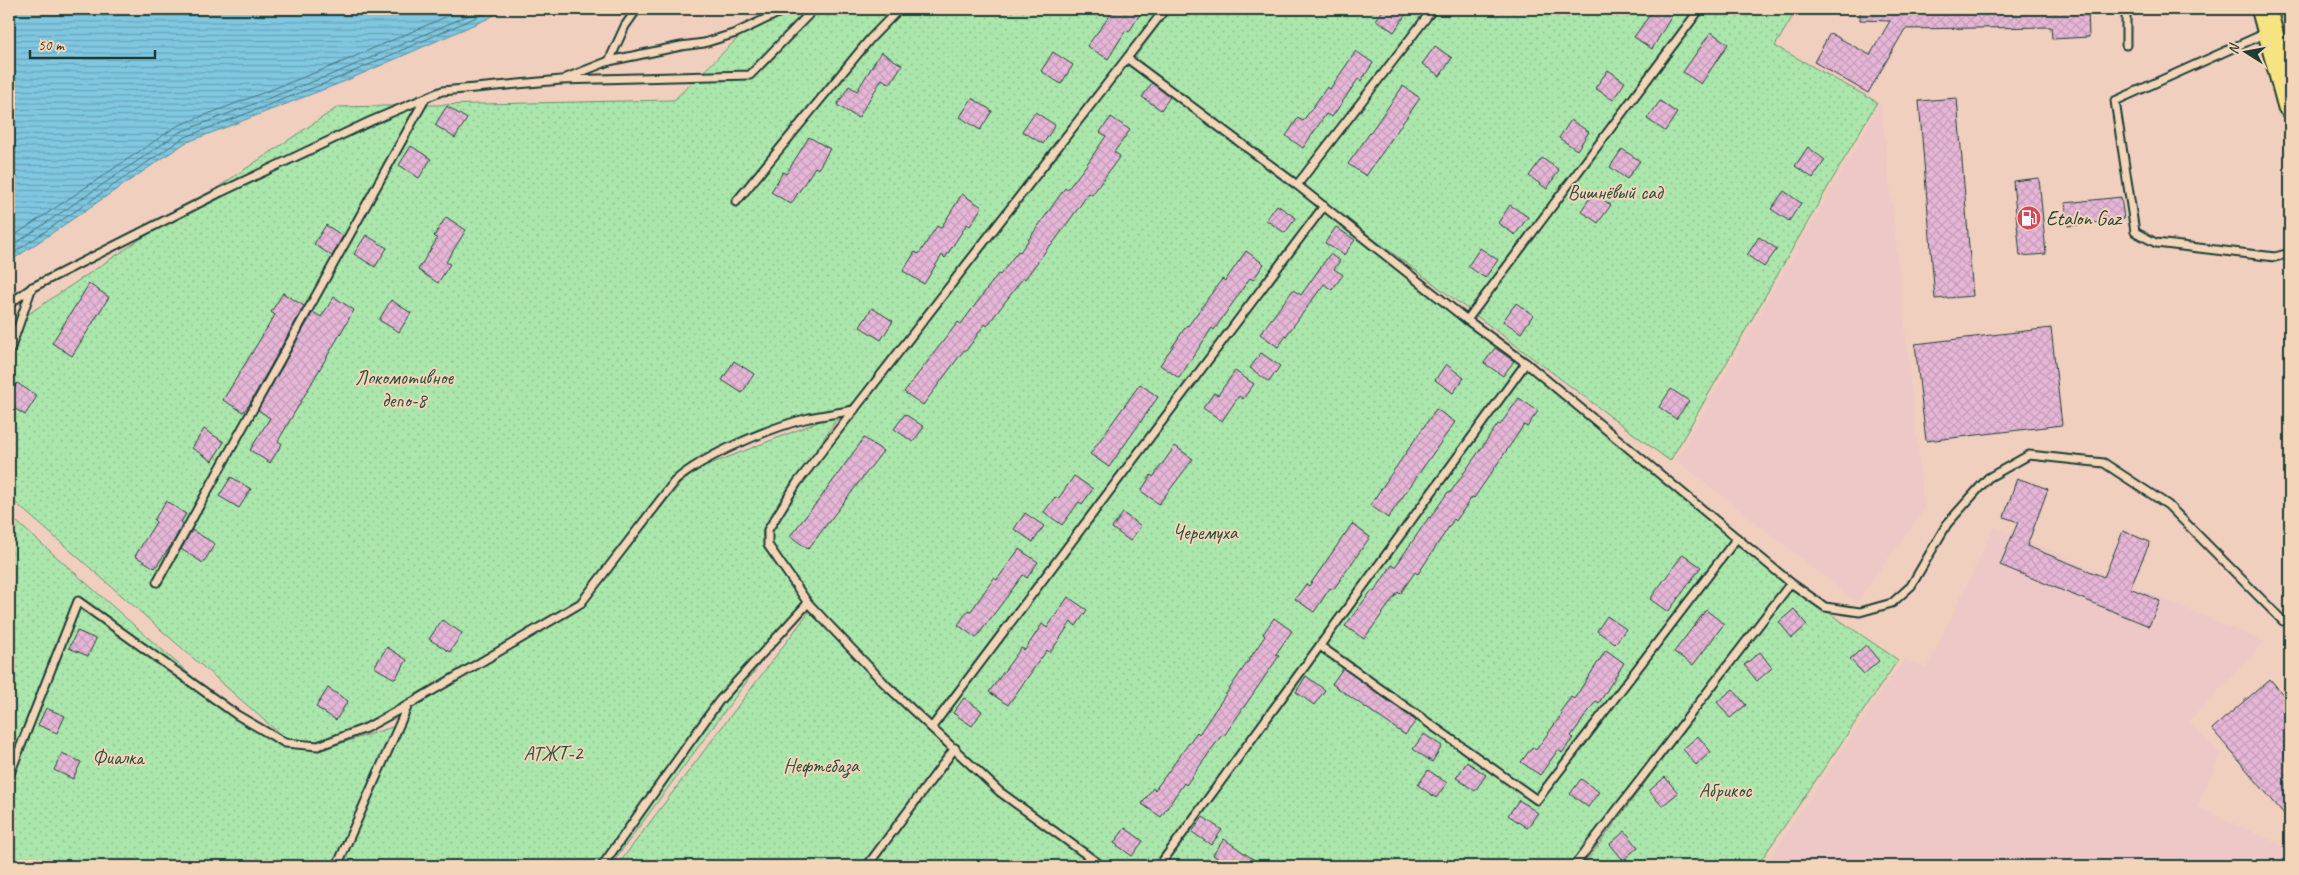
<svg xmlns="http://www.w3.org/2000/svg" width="2299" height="875" viewBox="0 0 2299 875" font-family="Caveat,sans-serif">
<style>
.built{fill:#edc8c6}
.grass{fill:url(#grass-dots);stroke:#659270}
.water{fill:url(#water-rules);stroke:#59909c}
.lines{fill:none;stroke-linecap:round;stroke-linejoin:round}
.shore{stroke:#467479;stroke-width:1}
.building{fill:url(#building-cross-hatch);stroke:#1f3d34}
.service-casing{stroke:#1f3d34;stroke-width:11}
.trunk-casing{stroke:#1f3d34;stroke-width:28}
.service{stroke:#f3d5b9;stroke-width:7}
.trunk{stroke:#f6e381;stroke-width:24}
.labels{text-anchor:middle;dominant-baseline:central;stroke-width:4;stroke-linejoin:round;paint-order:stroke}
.park-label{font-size:20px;fill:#2d4e40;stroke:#f3d5b9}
.poi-label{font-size:20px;fill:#1f3d34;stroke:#f3d5b9;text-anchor:start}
</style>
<defs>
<pattern id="grass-dots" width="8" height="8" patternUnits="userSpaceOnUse" patternTransform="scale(1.25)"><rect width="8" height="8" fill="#abe6ac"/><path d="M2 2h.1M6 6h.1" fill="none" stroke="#93c695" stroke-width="1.8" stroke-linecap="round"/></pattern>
<pattern id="water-rules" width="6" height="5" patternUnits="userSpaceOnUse" patternTransform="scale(1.25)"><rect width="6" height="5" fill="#80c7e1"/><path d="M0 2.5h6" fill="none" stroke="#68a3b7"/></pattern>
<pattern id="building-cross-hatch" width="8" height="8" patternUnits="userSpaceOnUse" patternTransform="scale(1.25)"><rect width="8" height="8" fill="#e6b6d7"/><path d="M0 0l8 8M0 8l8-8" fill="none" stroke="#c59db9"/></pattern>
</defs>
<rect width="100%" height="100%" fill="#f0cfbf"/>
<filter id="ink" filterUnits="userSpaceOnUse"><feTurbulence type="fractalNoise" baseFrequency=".02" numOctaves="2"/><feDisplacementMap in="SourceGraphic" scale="10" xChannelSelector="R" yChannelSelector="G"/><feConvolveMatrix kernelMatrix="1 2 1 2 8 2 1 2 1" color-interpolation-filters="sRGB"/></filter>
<g filter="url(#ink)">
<!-- built -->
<g class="built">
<path d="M1881 103 1924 509 1857 602 1676 460Z"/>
<path d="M1994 527 2264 642 2188 722 2221 755 2197 807 2290 849V866H1766L1790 827 1904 659 1927 668Z"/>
</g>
<!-- grass -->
<g class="grass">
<path d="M768 9H1162L853 404 702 454 584 598 328 744 288 741 9 497V327L338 107 674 100Z"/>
<path d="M1171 9H1797L1775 46 1877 102 1670 461 1134 59Z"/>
<path d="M1128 59 1526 363 1791 583 1574 866H1102L1000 792 932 727 808 603 768 545V530L854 410Z"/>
<path d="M841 413 762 530 764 549 805 603 610 866H341L412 706 584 603 681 483 698 469Z"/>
<path d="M9 515 237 716 284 745 326 748 399 725 334 866H9Z"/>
<path d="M1791 587 1898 660 1757 866H1583Z"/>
<path d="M809 612 998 794 1096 866H617Z"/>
</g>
<!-- water -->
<path class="water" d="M9 9H505L489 18 343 82 185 143 9 262Z"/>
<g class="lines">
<!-- shore -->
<g class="shore">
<path d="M9 239 177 126 335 65 464 9"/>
<path d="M9 248 180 132 338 72 483 9"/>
<path d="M9 256 183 138 341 77 495 9"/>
</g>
</g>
<!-- building -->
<g class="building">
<path d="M1115 9H1143L1129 32 1126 30 1108 59 1087 46Z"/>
<path d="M1384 9H1399L1406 14 1394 32 1376 20Z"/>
<path d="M1654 9H1676L1652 49 1634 37Z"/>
<path d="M1860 9H2088L2089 37 2052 39 2051 27 1905 29 1868 93 1814 62 1830 33 1870 55 1890 21 1860 20Z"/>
<path d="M1711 32 1728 44 1701 84 1683 72Z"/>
<path d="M1435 46 1452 58 1440 76 1422 64Z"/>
<path d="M1356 51 1373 63 1361 81 1358 79 1332 117 1326 114 1303 148 1286 136 1298 118 1303 121 1327 87 1330 89Z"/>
<path d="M881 52 902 65 890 84 882 79 858 118 837 105 849 86 857 91Z"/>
<path d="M1053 52 1073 65 1061 84 1041 71Z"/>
<path d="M1608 70 1625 82 1613 100 1595 88Z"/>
<path d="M1152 83 1170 97 1161 110 1142 97Z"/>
<path d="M1403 86 1420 98 1366 176 1348 164Z"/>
<path d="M972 98 992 111 980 130 960 117Z"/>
<path d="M1957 98 1973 296 1935 299 1919 101Z"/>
<path d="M1660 101 1677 113 1665 131 1647 119Z"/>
<path d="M447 106 467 119 455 138 435 125Z"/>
<path d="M1035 112 1055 125 1043 144 1022 131Z"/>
<path d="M1111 117 1130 130 1114 152 1120 156 1092 195 1089 193 1051 246 1050 245 1025 279 1023 278 987 326 985 324 966 351 964 350 923 405 904 392 958 322 961 324 998 274 1000 275 1018 251 1020 252 1065 188 1067 190 1085 167 1106 136 1100 132Z"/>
<path d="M1571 120 1589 132 1577 150 1559 138Z"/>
<path d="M809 137 830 149 818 169 815 167 791 204 771 192 783 172 786 174Z"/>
<path d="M411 146 431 159 419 178 399 165Z"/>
<path d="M1808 147 1825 160 1813 178 1795 166Z"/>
<path d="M1622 149 1640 161 1627 179 1610 167Z"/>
<path d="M1542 158 1559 170 1547 189 1529 176Z"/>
<path d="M2039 178 2046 254 2020 256 2013 181Z"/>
<path d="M1784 191 1801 203 1789 221 1771 209Z"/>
<path d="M1593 193 1611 205 1598 223 1581 211Z"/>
<path d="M962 194 982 207 970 226 967 224 945 258 942 255 924 284 903 271 915 252 919 254 937 226 941 228Z"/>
<path d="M2121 197 2124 219 2068 226 2065 203Z"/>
<path d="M1277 205 1296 218 1285 233 1266 220Z"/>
<path d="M1510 205 1528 217 1515 235 1498 223Z"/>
<path d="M446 217 466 230 446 262 450 264 438 283 418 270 437 239 434 236Z"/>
<path d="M326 225 343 236 332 256 314 244Z"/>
<path d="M1336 227 1355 240 1344 255 1325 243Z"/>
<path d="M366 235 387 248 375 267 354 254Z"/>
<path d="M1759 237 1777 249 1764 267 1747 255Z"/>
<path d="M1480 248 1498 260 1485 278 1468 266Z"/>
<path d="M1246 251 1264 264 1253 280 1250 278 1214 330 1212 328 1179 378 1160 365 1187 325 1188 326 1222 279 1225 281Z"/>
<path d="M1330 254 1340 261 1334 269 1343 275 1332 290 1324 284 1278 347 1260 334 1293 290 1301 295Z"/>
<path d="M89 284 109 297 72 356 52 343Z"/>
<path d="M283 293 304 306 249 405 243 412 223 400 275 315 271 312Z"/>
<path d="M334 297 354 310 278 441 282 444 270 463 250 450 270 418 258 410 313 312 321 317Z"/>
<path d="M391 300 411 313 399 332 379 320Z"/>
<path d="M1516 303 1533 315 1521 333 1503 321Z"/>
<path d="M872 308 893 321 881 340 860 327Z"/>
<path d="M2051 328 2062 425 1926 441 1915 344Z"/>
<path d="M1495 348 1514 361 1503 376 1484 363Z"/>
<path d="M1261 353 1280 366 1269 382 1250 368Z"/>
<path d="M734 361 754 374 742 393 722 380Z"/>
<path d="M1446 364 1464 378 1453 393 1435 380Z"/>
<path d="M1235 371 1254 384 1243 399 1239 396 1222 421 1203 408 1214 393 1218 395Z"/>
<path d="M17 383 37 396 25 415 9 405V396Z"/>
<path d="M1140 384 1158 397 1109 467 1090 454Z"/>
<path d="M1671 389 1689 401 1676 419 1659 407Z"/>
<path d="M1519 398 1538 411 1527 427 1524 425 1474 498 1472 497 1456 521 1454 519 1418 574 1415 572 1400 594 1398 592 1364 639 1345 626 1372 590 1374 592 1392 565 1395 567 1429 517 1430 518 1448 492 1450 493 1498 424 1500 425Z"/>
<path d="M1436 409 1455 422 1388 518 1370 505Z"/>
<path d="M905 414 924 427 913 442 894 429Z"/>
<path d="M204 429 224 442 212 461 192 448Z"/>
<path d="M864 438 883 451 808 549 790 536 822 496Z"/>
<path d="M1175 446 1193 459 1159 504 1141 491 1151 475 1153 477Z"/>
<path d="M1074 476 1093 489 1082 504 1079 502 1062 525 1044 512 1055 497 1058 499Z"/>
<path d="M231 477 251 489 239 508 219 496Z"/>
<path d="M2017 478 2048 489 2027 546 2104 577 2123 531 2150 542 2130 588 2160 601 2149 626 2000 565 2018 522 2004 517Z"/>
<path d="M166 501 186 514 181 522 183 524 172 544 155 568 135 556 156 522 154 520Z"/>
<path d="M1025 513 1044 526 1033 542 1014 529Z"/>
<path d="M1123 513 1141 526 1130 541 1112 528Z"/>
<path d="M1352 524 1370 537 1333 590 1330 588 1314 612 1295 599 1306 584 1309 586Z"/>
<path d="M192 530 215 544 203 563 181 549Z"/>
<path d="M1019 549 1038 562 1027 578 1023 575 976 638 958 625 968 610 971 611 994 578 997 580Z"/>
<path d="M1683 554 1701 567 1668 612 1650 599Z"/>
<path d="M1068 597 1087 610 1076 626 1071 622 1050 653 1047 650 1008 705 989 692 1021 648 1025 650 1042 624 1047 628Z"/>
<path d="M1794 609 1807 625 1792 638 1779 622Z"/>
<path d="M1706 610 1724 624 1693 665 1674 652Z"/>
<path d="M1607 616 1626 629 1615 644 1597 631Z"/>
<path d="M1274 618 1292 631 1276 654 1279 656 1224 736 1222 735 1186 785 1184 783 1161 817 1142 804 1153 788 1155 790 1197 732 1199 734 1265 636 1263 634Z"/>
<path d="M442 620 462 633 450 652 429 639Z"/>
<path d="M77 631 96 639 88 656 69 648Z"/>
<path d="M1866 645 1879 661 1864 674 1850 659Z"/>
<path d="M387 647 407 660 395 679 374 667Z"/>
<path d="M1606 650 1624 663 1599 703 1596 701 1571 736 1573 738 1562 753 1558 750 1540 775 1521 762 1532 747 1536 750 1562 714 1560 712 1571 697 1574 699Z"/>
<path d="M1760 652 1772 668 1757 681 1744 665Z"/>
<path d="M1343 668 1416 721 1405 735 1332 684Z"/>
<path d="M1306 676 1325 690 1314 705 1296 692Z"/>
<path d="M2270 679 2290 703V821L2212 729Z"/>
<path d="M328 688 348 701 336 720 316 707Z"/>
<path d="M1733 689 1746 705 1730 718 1717 702Z"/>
<path d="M964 698 982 711 972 726 953 713Z"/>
<path d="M46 708 65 716 57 733 38 725Z"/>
<path d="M1424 734 1442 746 1432 762 1413 749Z"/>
<path d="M1698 736 1711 752 1696 765 1683 749Z"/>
<path d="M62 753 81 762 73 779 54 770Z"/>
<path d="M1467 762 1486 775 1475 791 1456 778Z"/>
<path d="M1428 770 1447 783 1436 798 1418 785Z"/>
<path d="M1665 777 1678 793 1662 806 1649 791Z"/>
<path d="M1581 779 1599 792 1588 807 1570 794Z"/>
<path d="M1519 800 1538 813 1527 828 1508 815Z"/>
<path d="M1203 817 1222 830 1211 845 1192 832Z"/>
<path d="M1125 828 1143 841 1132 856 1114 843Z"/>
<path d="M1625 831 1638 847 1623 860 1610 844Z"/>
<path d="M1224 839 1263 866H1229L1213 855Z"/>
</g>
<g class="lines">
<defs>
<g id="service">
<path d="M2266 33 2115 101 2135 232 2156 243 2275 257 2290 253"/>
<path d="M2126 45V9"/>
<path d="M1128 59 1297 185 1467 320 1526 363 1791 583 1825 607 1860 612 1892 603 1911 586 1947 524 1988 478 2029 455 2104 463 2168 505 2283 621"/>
<path d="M609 61 625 26 637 9"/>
<path d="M566 78 609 61 681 46 704 43 736 33 778 13 782 9"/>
<path d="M1297 185 1433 9"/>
<path d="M736 202 870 39 899 9"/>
<path d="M9 304 33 287 221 192 371 121 442 91 561 80 750 75 814 9"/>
<path d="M1467 320 1700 9"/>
<path d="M9 353 32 287"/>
<path d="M157 582 425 99"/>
<path d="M1320 646 1537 800 1737 538"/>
<path d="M932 727 1324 206"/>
<path d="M9 776 78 601 237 715 285 743 318 746 366 728 408 705"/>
<path d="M337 866 408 705 581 603 675 481C703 456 771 427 809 418 824 415 839 413 854 410"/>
<path d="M602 866 719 701 808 603"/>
<path d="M867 866 955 748"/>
<path d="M1102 866 1000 792 887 686 808 603 768 545V530L797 483 1165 9"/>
<path d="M1159 866 1526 363"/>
<path d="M1574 866 1791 583"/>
</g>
<path id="trunk" d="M2264 9 2290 105"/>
</defs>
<!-- service casing -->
<use href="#service" class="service-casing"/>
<!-- trunk casing -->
<use href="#trunk" class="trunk-casing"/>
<!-- service -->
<use href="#service" class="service"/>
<!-- trunk -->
<use href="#trunk" class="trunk"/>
</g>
</g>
<!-- icons -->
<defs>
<symbol id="fuel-disc" viewBox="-11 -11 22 22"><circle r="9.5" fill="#d1495b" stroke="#f3d5b9"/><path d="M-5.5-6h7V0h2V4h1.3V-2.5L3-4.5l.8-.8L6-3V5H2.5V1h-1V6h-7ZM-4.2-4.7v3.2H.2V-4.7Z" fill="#fff"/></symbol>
</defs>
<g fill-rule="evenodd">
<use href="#fuel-disc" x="2015" y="204" width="28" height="28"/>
</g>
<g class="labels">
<!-- park labels -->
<g class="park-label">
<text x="1615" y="192">Вишнёвый сад</text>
<text x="404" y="377">Локомотивное<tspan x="404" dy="23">депо-8</tspan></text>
<text x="1205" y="532">Черемуха</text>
<text x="553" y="753">АТЖТ-2</text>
<text x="118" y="757">Фиалка</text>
<text x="821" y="765">Нефтебаза</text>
<text x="1725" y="790">Абрикос</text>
</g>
<!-- poi labels -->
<g class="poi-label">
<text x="2046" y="218">Etalon Gaz</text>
</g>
</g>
<!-- margin -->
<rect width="2299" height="875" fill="none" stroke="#f3d5b9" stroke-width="30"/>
<rect x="15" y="15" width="2269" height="845" fill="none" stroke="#1f3d34" stroke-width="2" filter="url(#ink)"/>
<!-- north arrow -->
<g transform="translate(2246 52) rotate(281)" stroke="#f3d5b9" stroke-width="4" paint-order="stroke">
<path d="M0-4L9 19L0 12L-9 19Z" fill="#1f3d34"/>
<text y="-8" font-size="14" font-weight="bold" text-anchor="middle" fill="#1f3d34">N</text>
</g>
<!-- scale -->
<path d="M30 50v8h125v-8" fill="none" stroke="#1f3d34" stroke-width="2.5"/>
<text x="38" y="50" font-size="15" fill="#1f3d34" stroke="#f3d5b9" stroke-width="4" paint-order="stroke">50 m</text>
</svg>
